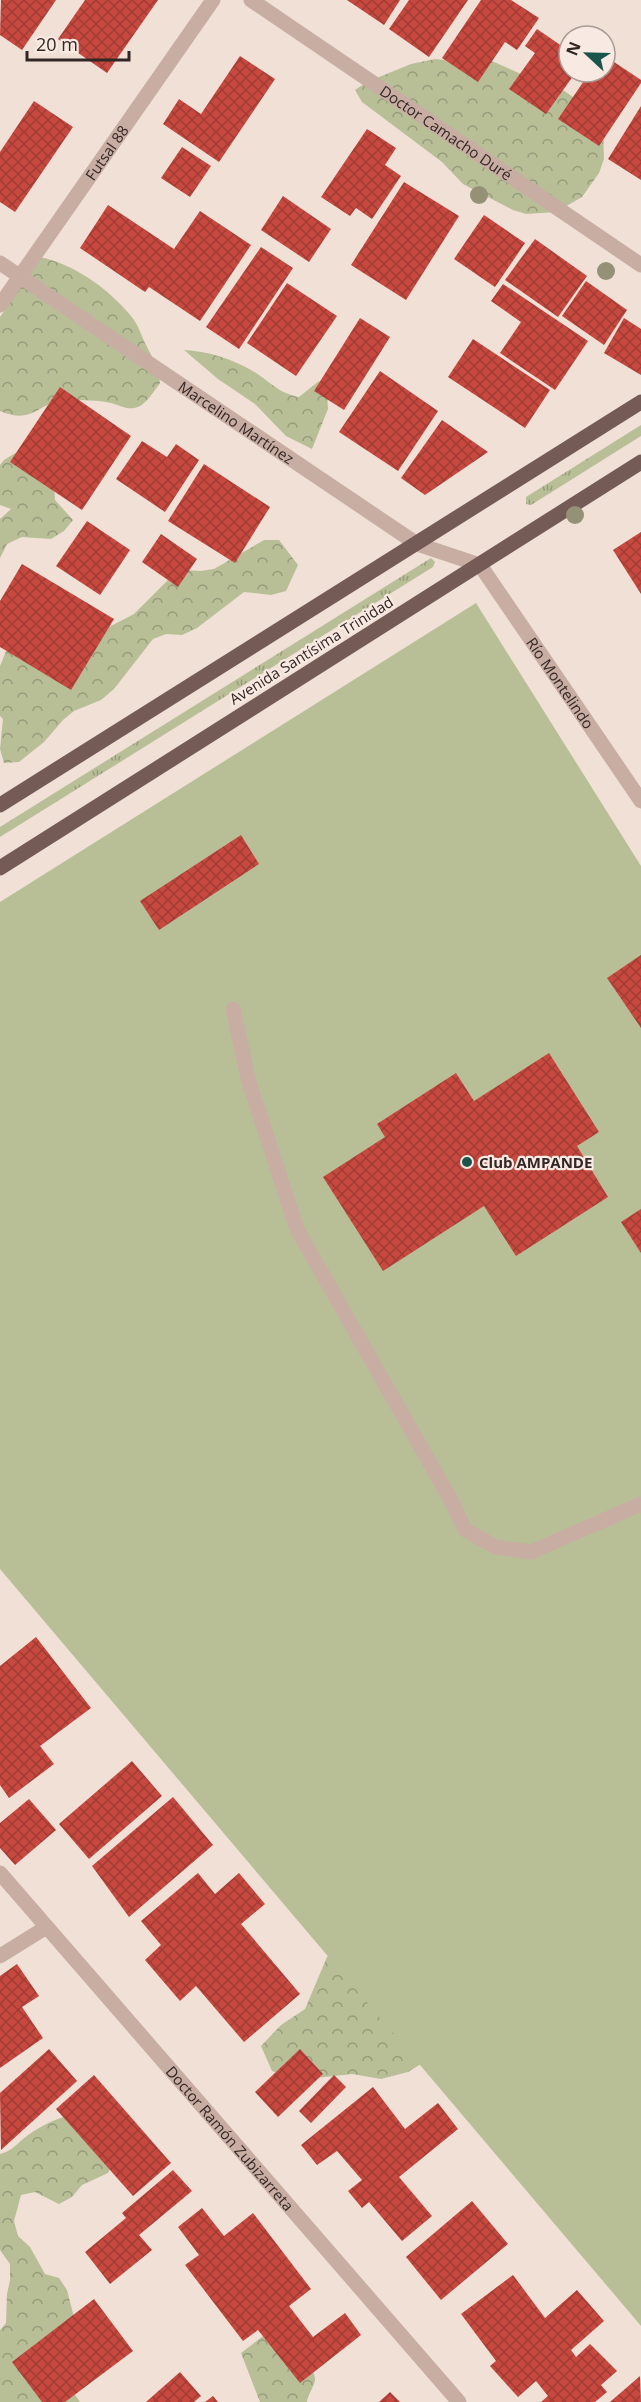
<svg xmlns="http://www.w3.org/2000/svg" width="641" height="2402" viewBox="0 0 641 2402" font-family="'Open Sans',sans-serif">
<style>
.grass{fill:url(#grass-tufts)}
.forest{fill:url(#forest-crowns)}
.green{fill:#b8bf97}
.building{fill:url(#building-cross-hatch)}
.lines{fill:none;stroke-linecap:round;stroke-linejoin:round}
.lane{stroke:#c8ada3;stroke-width:15}
.street{stroke:#c8ada3;stroke-width:15}
.primary{stroke:#755b56;stroke-width:15}
.tree{fill:#949177}
.poi-dot{fill:#1b544d;stroke:#f8eae2;stroke-width:2}
.labels{text-anchor:middle;dominant-baseline:central;stroke-width:4.5;stroke-linejoin:round;paint-order:stroke}
.street-label{font-size:15px;fill:#332725;stroke:#f8eae2}
.poi-label{font-size:15px;font-weight:bold;fill:#332725;stroke:#f8eae2;text-anchor:start}
</style>
<defs>
<pattern id="grass-tufts" width="24" height="20" patternUnits="userSpaceOnUse" patternTransform="scale(1.5)"><rect width="24" height="20" fill="#b8bf97"/><path d="M3 7l-1-3M5 7V3M7 7l1-3M15 17l-1-3M17 17v-4M19 17l1-3" fill="none" stroke="#969b7b"/></pattern>
<pattern id="forest-crowns" width="20" height="18" patternUnits="userSpaceOnUse" patternTransform="scale(1.5)"><rect width="20" height="18" fill="#b8bf97"/><path d="M2 6a3 3 0 1 1 6 0M12 15a3 3 0 1 1 6 0" fill="none" stroke="#969b7b"/></pattern>
<pattern id="building-cross-hatch" width="8" height="8" patternUnits="userSpaceOnUse" patternTransform="scale(1.5)"><rect width="8" height="8" fill="#c6483f"/><path d="M0 0l8 8M0 8l8-8" fill="none" stroke="#a13c35"/></pattern>
</defs>
<rect width="100%" height="100%" fill="#f0e0d6"/>
<!-- grass -->
<g class="grass">
<path d="M641 425V436L531 505 526 504V497Z"/>
<path d="M431 558 435 562 433 567 0 837V827Z"/>
</g>
<!-- forest -->
<g class="forest">
<path d="M479 58 494 62 521 74 550 81 573 97 603 129 604 159 599 173 582 197 556 212 526 214 513 210 463 184 442 162 362 102 355 90 367 82 411 64 435 59 453 61Z"/>
<path d="M40 257C74 264 109 289 131 316 138 324 141 335 146 345 153 358 158 368 160 383 154 391 147 403 138 407 128 411 119 405 111 403 98 400 82 400 69 400 38 400 35 426 0 411V317Z"/>
<path d="M184 350C207 351 232 359 251 370 269 380 277 393 299 397L319 381 327 393 328 409 312 449 286 436 255 404 218 379Z"/>
<path d="M17 452 54 485 55 500 73 520 64 531 51 539 22 537 7 544 0 558V519L11 509 0 505V465L4 460Z"/>
<path d="M264 540H279L298 565 286 591 271 595 244 592 197 628 182 635 166 634 153 639 114 689 101 700 74 711 63 720 44 742 19 762 4 763 0 749 3 719 0 716V666L7 649 107 628 134 614 173 575 186 570 200 571 214 569Z"/>
<path d="M347 1935 455 2043 408 2072 381 2079 352 2074 297 2080 272 2071 261 2046 281 2025 305 2009 327 1957Z"/>
<path d="M70 2115 114 2160 108 2173 82 2185 72 2197 59 2204 35 2192 21 2195 14 2221 18 2236 30 2247 45 2274 59 2278 67 2290 75 2321 71 2389 80 2402H0V2330L6 2323 7 2294 10 2280V2264L0 2250V2154C11 2151 15 2146 23 2139 36 2128 54 2119 70 2115Z"/>
<path d="M275 2327C286 2339 316 2364 315 2380 314 2387 308 2394 307 2402H260L241 2353Z"/>
</g>
<!-- green -->
<path class="green" d="M476 603 641 866V2326L0 1569V902Z"/>
<!-- building -->
<g class="building">
<path d="M1 0H56L22 50 0 35Z"/>
<path d="M85 0H158L107 73 58 39Z"/>
<path d="M347 0H400L384 25Z"/>
<path d="M409 0H468L429 57 389 29Z"/>
<path d="M481 0H511L539 18 517 50 505 42 478 82 442 58Z"/>
<path d="M537 29 569 51V72H576L546 114 509 89 535 53 525 46Z"/>
<path d="M240 56 275 79 219 162 163 124 179 99 201 114Z"/>
<path d="M605 56 641 80V83L599 146 558 119 590 72H605Z"/>
<path d="M34 101 73 127 15 212 0 202V152Z"/>
<path d="M641 106V180L608 159Z"/>
<path d="M367 129 396 148 385 165 401 176 372 219 356 208 350 216 321 197Z"/>
<path d="M182 147 211 166 190 197 161 178Z"/>
<path d="M404 182 459 216 406 300 351 265Z"/>
<path d="M283 196 331 229 309 262 261 230Z"/>
<path d="M108 205 174 249 200 211 251 245 200 321 149 287 145 292 80 248Z"/>
<path d="M484 215 525 243 495 287 454 259Z"/>
<path d="M535 239 587 276 558 317 505 280Z"/>
<path d="M261 247 293 268 239 349 206 327Z"/>
<path d="M586 281 627 310 604 345 562 316Z"/>
<path d="M287 283 337 316 296 376 247 343Z"/>
<path d="M503 284 588 341 555 390 500 353 521 322 491 301Z"/>
<path d="M360 318 390 337 344 410 314 391Z"/>
<path d="M624 318 641 329V375L604 353Z"/>
<path d="M473 339 550 390 525 428 448 377Z"/>
<path d="M380 371 438 411 398 471 339 432Z"/>
<path d="M60 387 131 436 82 510 10 462Z"/>
<path d="M442 420 488 452 425 495 401 478Z"/>
<path d="M142 441 167 457 176 444 199 460 165 512 116 479Z"/>
<path d="M204 464 270 507 235 563 168 521Z"/>
<path d="M87 521 130 550 100 595 56 566Z"/>
<path d="M641 532V594L613 550Z"/>
<path d="M161 534 197 559 178 587 142 562Z"/>
<path d="M22 564 114 619 71 690 0 647V601Z"/>
<path d="M241 835 259 864 159 930 140 901Z"/>
<path d="M641 955V1028L607 978Z"/>
<path d="M549 1053 599 1132 577 1146 608 1197 516 1256 484 1206 383 1271 323 1177 385 1137 377 1124 456 1073 474 1101Z"/>
<path d="M641 1209V1253L621 1222Z"/>
<path d="M36 1637 91 1708 40 1746 54 1764 9 1798 0 1785V1666Z"/>
<path d="M132 1761 162 1796 89 1859 59 1824Z"/>
<path d="M173 1797 213 1845 129 1917 92 1866Z"/>
<path d="M29 1799 56 1830 15 1865 0 1848V1823Z"/>
<path d="M198 1873 215 1894 239 1873 265 1904 241 1924 300 1994 244 2042 196 1986 180 2001 145 1960 161 1945 141 1921Z"/>
<path d="M17 1964 39 1996 22 2007 43 2038 0 2068V1976Z"/>
<path d="M49 2049 77 2081 1 2150 0 2093Z"/>
<path d="M300 2049 323 2074 278 2117 255 2092Z"/>
<path d="M94 2075 171 2163 133 2196 56 2109Z"/>
<path d="M334 2075 346 2087 311 2123 299 2111Z"/>
<path d="M373 2087 405 2129 438 2103 458 2129 399 2177 432 2216 402 2241 369 2202 362 2208 348 2191 362 2180 337 2151 317 2165 301 2145Z"/>
<path d="M173 2170 192 2191 139 2235 152 2250 110 2284 85 2252 126 2218 122 2213Z"/>
<path d="M472 2201 508 2244 441 2300 406 2257Z"/>
<path d="M202 2208 224 2236 253 2213 311 2289 289 2306 313 2337 345 2313 361 2335 300 2383 258 2330 243 2341 185 2265 199 2255 178 2227Z"/>
<path d="M513 2275 545 2318 577 2290 604 2321 571 2350 576 2357 590 2344 617 2371 601 2385 607 2392 595 2402H541L548 2396 536 2381 518 2397 490 2366 496 2361 461 2314Z"/>
<path d="M94 2299 133 2351 65 2402H42L12 2362Z"/>
<path d="M180 2372 201 2396 194 2402H146Z"/>
<path d="M640 2376 641 2402H610Z"/>
<path d="M390 2392 400 2402H379Z"/>
<path d="M213 2396 218 2402H205Z"/>
</g>
<g class="lines">
<!-- lane -->
<path class="lane" d="M233 1009 249 1082 297 1229 452 1502 465 1530 496 1547 531 1552 641 1504"/>
<!-- street -->
<g class="street">
<path id="s1" d="M251 0 641 265"/>
<path id="s2" d="M0 263 417 544 480 565 641 801"/>
<path id="s3" d="M0 305 213 0"/>
<path id="s4" d="M0 1873 459 2402"/>
<path d="M0 1956 45 1928"/>
</g>
<!-- primary -->
<g class="primary">
<path d="M0 805 641 402"/>
<path d="M0 868 641 462"/>
</g>
</g>
<!-- trees -->
<g class="tree">
<circle cx="479" cy="195" r="9"/>
<circle cx="606" cy="271" r="9"/>
<circle cx="575" cy="515" r="9"/>
</g>
<!-- markers -->
<circle class="poi-dot" cx="467" cy="1162" r="6"/>
<g class="labels">
<!-- street labels -->
<g class="street-label">
<text stroke="none"><textPath href="#s1" startOffset="236">Doctor Camacho Duré</textPath></text>
<text stroke="none"><textPath href="#s3" startOffset="186">Futsal 88</textPath></text>
<text stroke="none"><textPath href="#s2" startOffset="285">Marcelino Martínez</textPath></text>
<text transform="translate(311 650) rotate(-32)">Avenida Santísima Trinidad</text>
<text stroke="none"><textPath href="#s2" startOffset="712">Río Montelindo</textPath></text>
<text stroke="none"><textPath href="#s4" startOffset="351">Doctor Ramón Zubizarreta</textPath></text>
</g>
<!-- poi labels -->
<g class="poi-label">
<text x="479" y="1162">Club AMPANDE</text>
</g>
</g>
<!-- north arrow -->
<g transform="translate(587 54) rotate(292)"><circle r="28" fill="#f8eae2" stroke="#a99c96" stroke-width="1.5"/>
<path d="M0-4.5L10 22L0 15L-10 22Z" fill="#1b544d"/>
<text y="-9" font-size="16" font-weight="bold" text-anchor="middle" fill="#332725">N</text>
</g>
<!-- scale -->
<path d="M27 51v9h102v-9" fill="none" stroke="#332725" stroke-width="3"/>
<text x="36" y="51" font-size="18" fill="#332725" stroke="#f8eae2" stroke-width="4.5" paint-order="stroke">20 m</text>
</svg>
